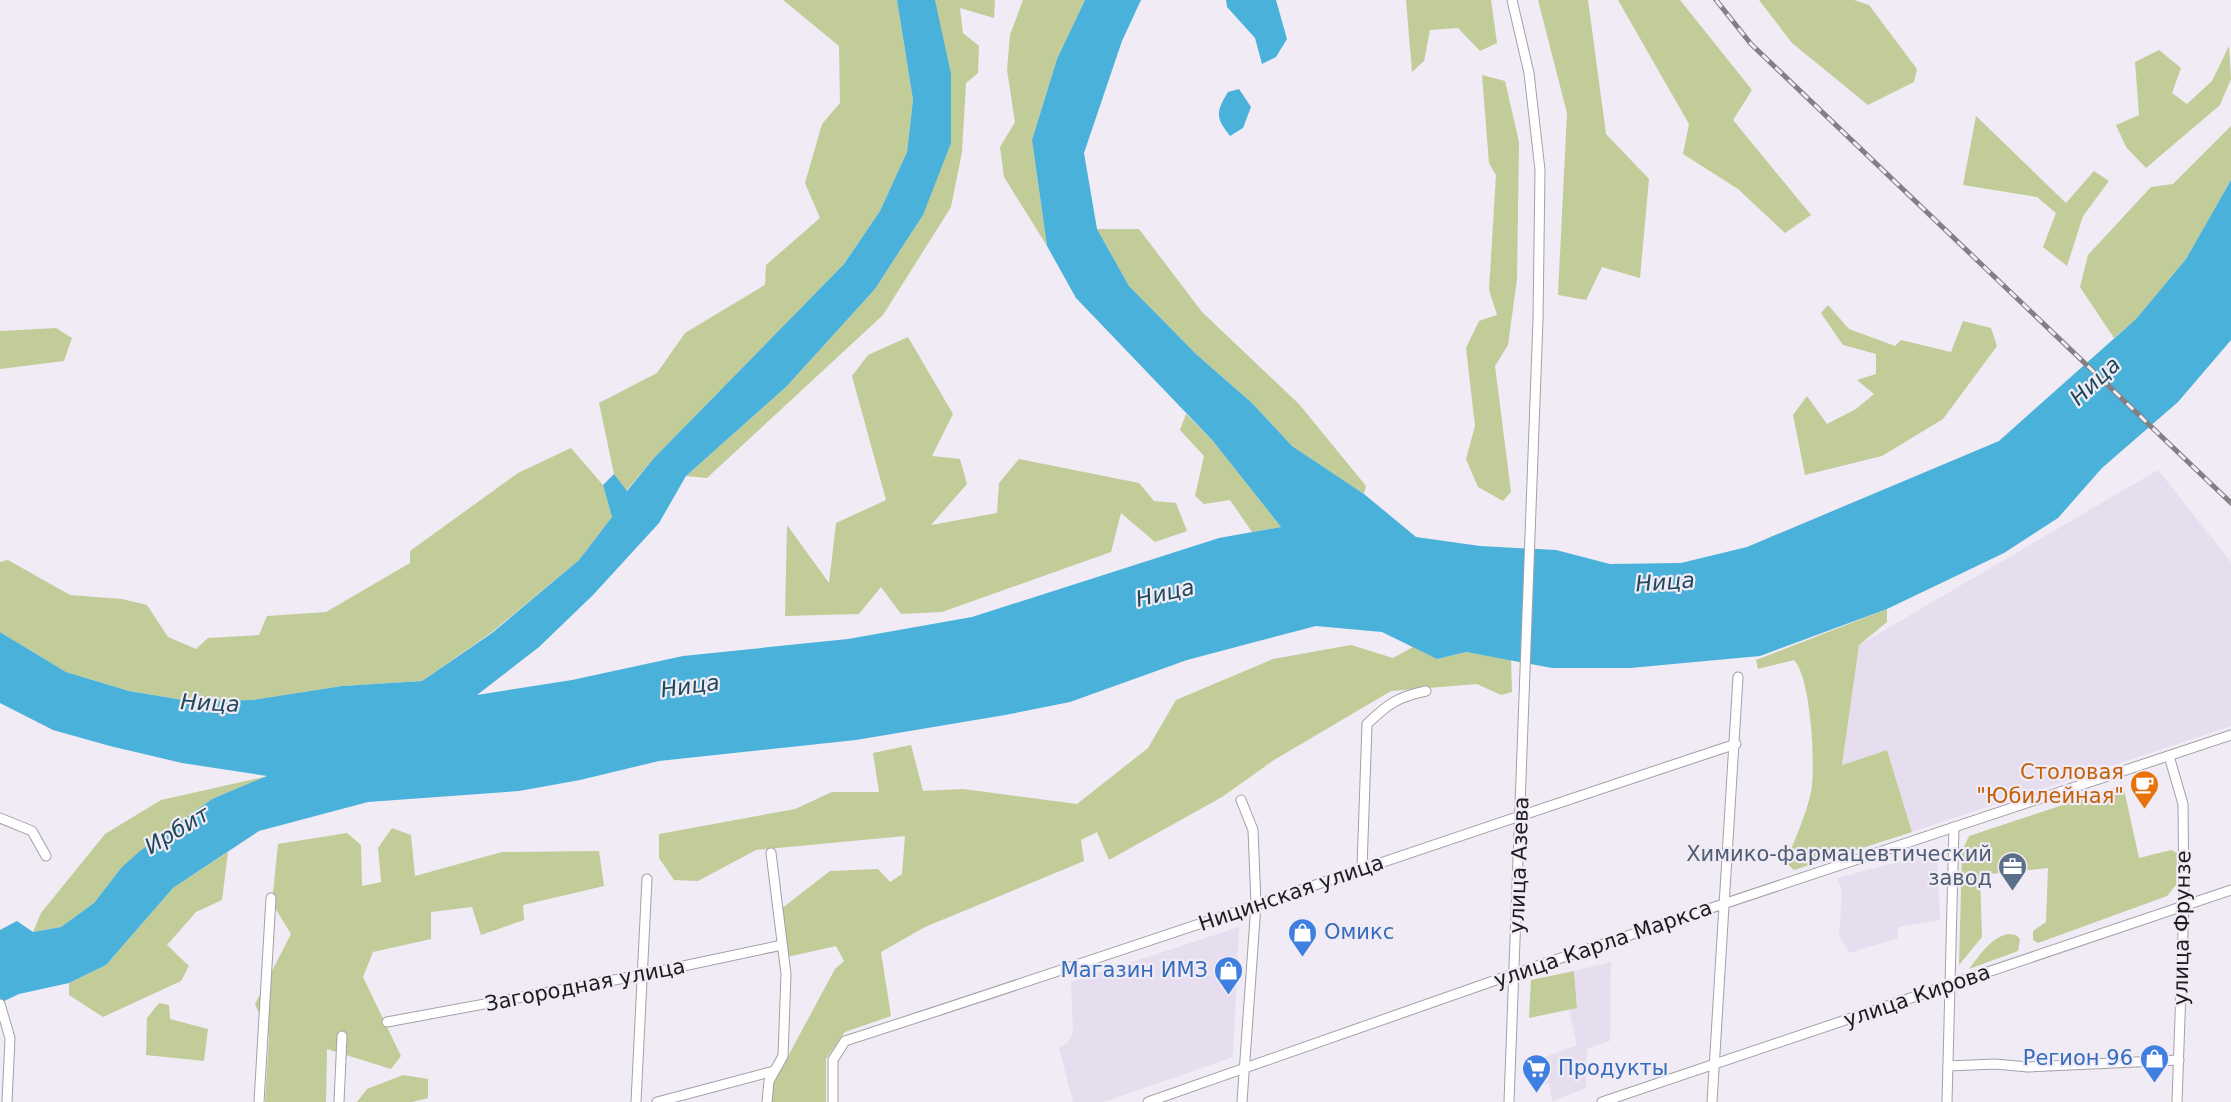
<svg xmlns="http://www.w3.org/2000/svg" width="2231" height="1102" viewBox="0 0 2231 1102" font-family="'DejaVu Sans',sans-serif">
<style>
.built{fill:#e6deee}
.green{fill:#c2cc99}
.water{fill:#4ab2da}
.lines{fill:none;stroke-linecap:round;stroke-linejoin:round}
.minor-casing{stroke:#a4a0a9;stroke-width:11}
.minor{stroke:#fff;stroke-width:9}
.rail-casing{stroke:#827f85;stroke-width:5}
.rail{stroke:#f0ebf4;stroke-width:3;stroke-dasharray:9;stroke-linecap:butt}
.labels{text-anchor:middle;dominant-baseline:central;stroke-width:4.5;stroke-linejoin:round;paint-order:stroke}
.food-label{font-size:21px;fill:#c56008;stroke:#f0ebf4;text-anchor:end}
.service-label{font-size:21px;fill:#4e5e75;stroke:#f0ebf4;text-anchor:end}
.street-label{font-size:21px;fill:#1d1b1f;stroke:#f0ebf4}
.shop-label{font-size:21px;fill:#366cbe;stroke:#f0ebf4;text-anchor:start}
.water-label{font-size:22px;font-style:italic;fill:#1d495b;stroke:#f0ebf4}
</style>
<rect width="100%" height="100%" fill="#f0ebf4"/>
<!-- built -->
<g class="built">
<path d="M2158 470 2231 562V726L1912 832 1887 750 1842 765 1859 645Z"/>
<path d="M1937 852 1940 920 1898 927V938L1849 953 1839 935 1842 892 1837 878Z"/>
<path d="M1239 927 1233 1057 1104 1102H1073L1059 1048 1067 1043 1073 1033 1071 982Z"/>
<path d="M1611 962 1610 1041 1587 1049 1586 1088 1552 1101 1549 1083 1534 1087V1061L1577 1045 1569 1010 1577 1007 1574 971Z"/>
</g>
<!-- green -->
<g class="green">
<path d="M783 0H897L913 100 907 152 880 211 844 264 654 458 626 491 614 474 599 403 657 373 685 333 765 285 766 265 820 218 805 183 822 124 840 103 839 46Z"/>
<path d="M935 0H995L994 18 960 8 963 33 979 46 978 73 966 83 962 152 951 207 883 315 707 478 686 476 786 387 875 289 923 215Z"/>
<path d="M1023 0H1085L1057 59 1032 140 1047 246 1004 177 1000 147 1015 122 1007 70 1010 35Z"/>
<path d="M1406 0H1491L1497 43 1480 51 1458 28 1430 30 1424 61 1412 72Z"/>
<path d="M1538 0H1588L1606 134 1649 179 1640 278 1602 267 1586 300 1558 295 1567 113Z"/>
<path d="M1618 0H1680L1752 90 1733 120 1811 215 1785 233 1738 189 1683 154 1689 124Z"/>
<path d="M1759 0H1854L1869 5 1917 69 1914 82 1868 105 1792 43Z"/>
<path d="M2229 46 2231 79 2220 105 2146 168 2126 147 2116 125 2139 115 2135 62 2159 50 2181 68 2172 93 2187 104 2212 81Z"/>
<path d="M1482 75 1505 81 1519 142 1517 279 1508 345 1495 366 1511 492 1503 501 1478 487 1466 459 1475 426 1466 348 1479 321 1497 315 1489 290 1496 175 1489 163Z"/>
<path d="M1976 116 2066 203 2094 171 2109 181 2083 216 2067 266 2043 247 2056 213 2037 197 1963 185Z"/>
<path d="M2231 126V180L2186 259 2136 319 2114 338 2080 287 2088 255 2151 187 2173 184Z"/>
<path d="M1097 229H1139L1202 312 1299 404 1366 486 1364 494 1292 446 1252 403 1196 354 1129 286Z"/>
<path d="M1828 305 1849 329 1895 346 1901 340 1951 352 1963 321 1991 328 1997 346 1943 419 1882 456 1805 475 1793 415 1807 396 1827 424 1856 409 1874 394 1857 380 1876 374V354L1843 345 1821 313Z"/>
<path d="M56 328 72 338 64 361 0 369V331Z"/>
<path d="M908 337 953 414 932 456 960 459 967 484 931 525 997 513 999 483 1019 459 1139 483 1154 501 1176 503 1187 531 1155 542 1121 513 1111 552 942 612 901 614 881 587 859 614 785 616 787 525 829 583 836 523 886 500 852 376 868 355Z"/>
<path d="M1186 414 1213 441 1281 527 1252 532 1230 500 1204 504 1195 496 1204 456 1180 430Z"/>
<path d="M571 448 603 485 612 517 579 560 492 632 422 681 342 686 253 700 189 701 129 691 66 672 0 632V562L8 560 70 595 122 599 147 605 168 637 196 649 208 638 259 635 267 616 326 612 410 563V551L518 473Z"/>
<path d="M1887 609V622L1859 645 1842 765 1887 750 1912 832 1794 870 1786 863C1794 840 1806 816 1811 792 1816 768 1811 677 1794 660L1758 669 1756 660Z"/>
<path d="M1351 645 1393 658 1413 647 1437 659 1466 652 1511 660 1512 692 1501 695 1477 684 1391 691 1274 760 1222 797 1109 860 1097 832 1081 840 1084 861 925 927 881 952 891 1016 845 1032 826 1059V1102H771L773 1084 835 969 844 961 836 946 787 957 781 909 830 871 878 869 890 882 902 874 905 836 756 850 698 881 674 880 659 858V834L795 809 832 792H879L873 753 911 745 923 791 963 789 1077 804 1148 748 1176 700 1273 659Z"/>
<path d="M268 776 212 799 121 868 94 903 61 927 33 932 41 913 105 834 161 800Z"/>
<path d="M2123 785 2139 858 2171 850 2177 853 2176 885 2167 896 2038 943 2033 940V931L2046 922 2048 868 1980 875 1982 937 1959 965 1962 851 1969 836Z"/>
<path d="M392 828 411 835 415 876 502 852 599 851 604 886 523 905 524 920 481 935 472 907 431 912V939L373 952 363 977 401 1056 391 1069 327 1049 326 1102H265L269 1036 255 1004 291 934 272 903 278 844 347 833 361 845 362 886 381 882 378 848Z"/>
<path d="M228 852 222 900 196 912 167 945 189 966 181 981 103 1017 69 995V983L106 965 173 888Z"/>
<path d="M2008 934 2016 935 2020 939 2018 951 1969 969C1980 955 1990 938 2008 934Z"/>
<path d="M1574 971 1577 1008 1529 1018 1531 980Z"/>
<path d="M159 1003 169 1005 170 1019 208 1029 204 1061 146 1055 147 1018Z"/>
<path d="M403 1075 428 1079V1098L412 1102H357L367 1089Z"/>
</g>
<!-- water -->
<g class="water">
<path d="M897 0H935L951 74V143L923 215 875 289 786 387 686 476 659 523 593 595 539 647 477 695 572 680 683 656 848 639 972 617 1219 538 1281 527 1213 441 1076 298 1047 246 1032 140 1057 59 1085 0H1141L1122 41 1084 153 1097 229 1129 286 1196 354 1252 403 1292 446 1364 494 1416 537 1480 546 1556 550 1610 564 1681 563 1747 547 1999 441 2136 319 2186 259 2231 180V340L2178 402 2102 468 2058 518 2004 553 1887 609 1760 656 1630 668H1552L1466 652 1437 659 1382 632 1316 626 1187 660 1070 702 1005 715 856 740 659 761 580 780 519 791 368 802 259 831 173 888 106 965 69 983 19 994 0 1003V930L17 921 33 932 61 927 94 903 121 868 140 851 212 799 267 776 182 763 110 746 53 730 0 703V632L66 672 129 691 189 701 253 700 342 686 422 681 492 633 579 560 612 517 603 485 614 474 627 491 654 458 844 264 880 211 907 152 913 100Z"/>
<path d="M1226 0H1276L1287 39 1276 57 1262 64 1255 38 1227 7Z"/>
<path d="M1239 89 1251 107 1243 128 1230 136C1215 117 1216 112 1228 92Z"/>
</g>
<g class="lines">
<defs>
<g id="minor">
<path d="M2169 756 2183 804 2184 905 2177 1102"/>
<path d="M1241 800 1253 830 1256 904 1242 1102"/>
<path d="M0 818 32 831 46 856"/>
<path d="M1362 868 1367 724C1388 704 1397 697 1426 691"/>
<path d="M0 1004 10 1038 7 1102"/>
<path d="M387 1022 641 975 782 945"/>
<path d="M1948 1066 1995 1064 2028 1067 2179 1060"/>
<path d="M259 1102 271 898"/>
<path d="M339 1102 342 1036"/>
<path d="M636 1102 647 879"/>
<path d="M657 1102 774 1071"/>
<path d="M767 1102 769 1081 783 1056 786 974 771 853"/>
<path d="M833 1102V1060L845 1041C1143 945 1439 842 1736 744"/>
<path d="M1148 1102 1516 973 2231 735"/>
<path d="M1509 1102 1538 320 1540 170 1529 73 1512 0"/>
<path d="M1602 1102 2231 890"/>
<path d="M1712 1102 1738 677"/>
<path d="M1947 1102 1954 827"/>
</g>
</defs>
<!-- minor casing -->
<use href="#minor" class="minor-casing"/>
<!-- minor -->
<use href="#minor" class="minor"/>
<defs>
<path id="rail" d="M1716 0 1751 44 2231 503"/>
</defs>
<!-- rail casing -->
<use href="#rail" class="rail-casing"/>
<!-- rail -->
<use href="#rail" class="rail"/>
</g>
<!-- icons -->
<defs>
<symbol id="cafe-pin" viewBox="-11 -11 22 30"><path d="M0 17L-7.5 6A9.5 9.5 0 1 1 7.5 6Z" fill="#e8710a" stroke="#f0ebf4"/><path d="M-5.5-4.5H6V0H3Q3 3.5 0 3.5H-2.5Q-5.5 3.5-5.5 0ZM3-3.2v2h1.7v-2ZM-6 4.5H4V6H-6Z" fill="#fff"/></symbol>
<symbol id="office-pin" viewBox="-11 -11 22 30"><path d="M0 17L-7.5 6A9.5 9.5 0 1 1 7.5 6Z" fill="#5c6f8a" stroke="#f0ebf4"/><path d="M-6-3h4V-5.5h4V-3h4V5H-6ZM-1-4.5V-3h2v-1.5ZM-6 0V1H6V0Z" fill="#fff"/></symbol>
<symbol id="shop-pin" viewBox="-11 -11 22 30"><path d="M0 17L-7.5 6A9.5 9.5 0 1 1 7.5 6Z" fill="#3f7fe0" stroke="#f0ebf4"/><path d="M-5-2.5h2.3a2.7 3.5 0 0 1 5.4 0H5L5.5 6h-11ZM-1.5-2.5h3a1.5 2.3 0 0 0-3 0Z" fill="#fff"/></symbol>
<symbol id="supermarket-pin" viewBox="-11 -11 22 30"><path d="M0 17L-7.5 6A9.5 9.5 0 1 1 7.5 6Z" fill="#3f7fe0" stroke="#f0ebf4"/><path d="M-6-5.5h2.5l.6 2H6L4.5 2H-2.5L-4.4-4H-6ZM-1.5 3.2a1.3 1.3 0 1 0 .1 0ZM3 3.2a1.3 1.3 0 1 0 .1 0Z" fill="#fff"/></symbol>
</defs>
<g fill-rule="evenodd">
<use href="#cafe-pin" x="2128" y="768" width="33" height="45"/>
<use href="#office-pin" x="1996" y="850" width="33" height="45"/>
<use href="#shop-pin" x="1286" y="916" width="33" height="45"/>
<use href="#shop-pin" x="1212" y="954" width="33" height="45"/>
<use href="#shop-pin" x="2138" y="1042" width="33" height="45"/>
<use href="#supermarket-pin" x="1520" y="1052" width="33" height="45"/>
</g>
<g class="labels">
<!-- food labels -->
<g class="food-label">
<text x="2124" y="772">Столовая<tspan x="2124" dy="24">"Юбилейная"</tspan></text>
</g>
<!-- service labels -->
<g class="service-label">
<text x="1992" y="854">Химико-фармацевтический<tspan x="1992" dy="24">завод</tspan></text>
</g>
<!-- street labels -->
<g class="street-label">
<text transform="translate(1519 865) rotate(-88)">улица Азева</text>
<text transform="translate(1291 893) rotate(-19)">Ницинская улица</text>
<text transform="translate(2182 928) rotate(-89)">улица Фрунзе</text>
<text transform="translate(1603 944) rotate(-19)">улица Карла Маркса</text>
<text transform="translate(585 985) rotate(-11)">Загородная улица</text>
<text transform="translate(1917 996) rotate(-19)">улица Кирова</text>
</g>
<!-- shop labels -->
<g class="shop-label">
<text x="1324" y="932">Омикс</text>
<text x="1208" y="970" text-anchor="end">Магазин ИМЗ</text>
<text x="2133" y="1058" text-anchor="end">Регион 96</text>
<text x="1558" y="1068">Продукты</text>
</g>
<!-- water labels -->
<g class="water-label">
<text transform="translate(2095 381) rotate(-43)">Ница</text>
<text transform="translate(1665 582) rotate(-4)">Ница</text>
<text transform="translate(1165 593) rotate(-13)">Ница</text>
<text transform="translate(690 686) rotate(-8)">Ница</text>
<text transform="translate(210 703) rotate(3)">Ница</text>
<text transform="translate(177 830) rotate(-31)">Ирбит</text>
</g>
</g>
</svg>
